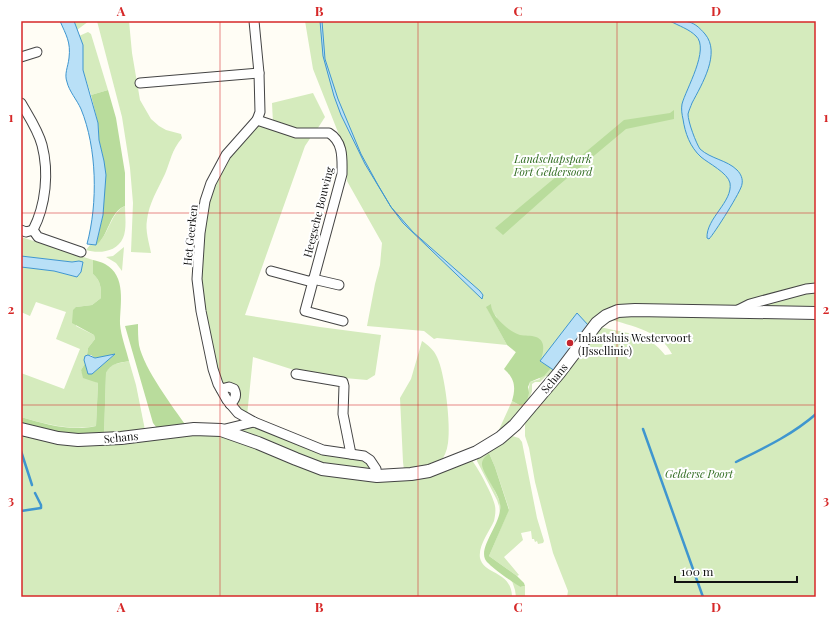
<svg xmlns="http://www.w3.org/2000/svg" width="837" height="618" viewBox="0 0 837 618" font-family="'Playfair Display',serif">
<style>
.green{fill:#d5ebbd}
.forest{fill:#b9dc9c}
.water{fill:#b9e0f7;stroke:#3f96cf}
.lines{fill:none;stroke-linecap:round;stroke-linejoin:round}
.stream{stroke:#3f96cf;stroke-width:2.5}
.minor-casing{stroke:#444;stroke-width:11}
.tertiary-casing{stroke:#444;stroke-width:14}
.minor{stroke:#fff;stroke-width:9}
.tertiary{stroke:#fff;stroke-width:12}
.grid{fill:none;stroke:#d62828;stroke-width:1;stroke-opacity:0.55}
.poi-dot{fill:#c4262e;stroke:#fff;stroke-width:1.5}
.labels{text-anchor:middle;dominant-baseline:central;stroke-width:4;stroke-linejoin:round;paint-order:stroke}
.park-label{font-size:11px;font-style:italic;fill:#2f6b1f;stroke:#fff}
.street-label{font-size:11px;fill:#111;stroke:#fff}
.poi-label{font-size:11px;fill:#111;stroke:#fff;text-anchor:start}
.neatline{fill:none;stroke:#d62828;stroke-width:1.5}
.grid-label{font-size:13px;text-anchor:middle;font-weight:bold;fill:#d62828}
</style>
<rect width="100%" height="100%" fill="#fffdf5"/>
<!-- green -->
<g class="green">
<path d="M74 21H89L77 30Z"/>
<path d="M97 21H129L132 53 140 100 151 119 159 126 166 130 181 134 182 138C171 151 171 160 165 174 158 189 149 203 147 220 145 230 149 243 151 253L131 252 133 203 130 168 122 117Z"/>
<path d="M305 21H816V311L615 309 549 378 546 376 540 382H535L532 384V391L526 408 497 434 512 401 525 408 530 382 540 379 532 368 508 345 496 316 487 308 507 345 437 338 434 339 424 331 367 326 375 284 380 265 382 243 347 181V155L313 69Z"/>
<path d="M88 32 91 34 108 90 91 95 83 70V45L79 36Z"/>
<path d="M313 93 325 117 316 131 294 130 273 123 272 103Z"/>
<path d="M256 126C265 126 270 130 278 132 289 136 300 137 311 137L305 146 245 315 320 327 381 335 375 375 367 380 322 376 294 370 253 357 247 416 238 411 229 383H222L219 378 200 293 204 223 210 194 227 159Z"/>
<path d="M125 206C125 216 127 229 123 238 117 252 99 254 86 250L90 245C108 246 108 213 125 206Z"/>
<path d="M21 237 93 260V274C101 281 101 288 101 298L92 305 76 307V326L94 335 95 339 88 348 87 355 85 356 86 362 81 370 83 375 98 383 96 426C71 431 45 424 21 417V373L64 389 80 349 56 339 66 312 36 302 30 316 21 312V267L54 271 77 277 79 261 72 262 21 256Z"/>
<path d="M124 247 122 271 116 263 106 257 113 256Z"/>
<path d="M641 316 816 320V597H567L568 591 553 553 535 482 529 448 525 436V419L600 327C624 333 649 333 665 355L672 354C661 331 631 326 609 319L612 317Z"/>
<path d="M422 341C428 345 434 350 437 357 445 373 451 425 448 443 447 451 444 457 440 463L404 470 403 462 400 398 411 379Z"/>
<path d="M129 361 136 385 145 430 104 436 106 373 108 367 115 364Z"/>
<path d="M252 426 363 460 368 462 373 470 330 467 236 430Z"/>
<path d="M21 432 55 441 213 432 356 478 471 459C477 466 494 497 495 506 496 511 495 516 494 521 489 532 478 546 480 558 484 575 512 571 512 597H21Z"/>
<path d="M512 436 519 438 522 442 537 518 544 541 543 543 538 544 537 541 535 542 534 539H532L531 531 521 533 523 540 504 557 519 575 517 576 489 556 509 509 495 467 489 453 484 459 483 466 500 502 499 515V506L497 500 477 461V457L506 437Z"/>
<path d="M512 581 520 587 525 586V597H516L515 590Z"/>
</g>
<!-- forest -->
<g class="forest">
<path d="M108 90 116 118 125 173V206C109 212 109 236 96 245L103 215 104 161 99 140 98 123 91 95Z"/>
<path d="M674 110V119L626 129 559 185 503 235 495 228 624 120 670 113Z"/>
<path d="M93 260C97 261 102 262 105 264 127 276 120 304 120 324 121 336 126 349 129 361 120 363 110 363 106 373L104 436 70 439 21 429V417C45 424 71 432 96 426L98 383 83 378 81 370 86 362 88 374H92L114 355 95 358 91 355H87L88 348 95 339 94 335 72 323 73 310 76 307 92 305 101 298C101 288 101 281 93 274Z"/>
<path d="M491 304C491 309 494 314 497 318 503 325 511 332 520 335 525 336 531 335 536 337 547 341 543 354 540 362L551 368 544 376 530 382 528 387 529 393 525 408 512 401C516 387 515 379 504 369L516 352 507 345 486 307Z"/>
<path d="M138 324C138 331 138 338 139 345 144 369 173 407 187 427L160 432 153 423 125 326Z"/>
<path d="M489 453 495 467 509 510 489 556 517 576 524 583 525 586 520 587C514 583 487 565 485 559 479 545 503 522 500 504 499 493 481 472 482 463 483 458 486 456 489 453Z"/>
</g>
<!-- water -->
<g class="water">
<path d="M60 21H74L83 45V70L98 123 99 140 104 161 106 175 103 215 96 245 87 244C98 203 97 148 81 109 77 100 69 91 67 82 64 74 68 67 69 58 71 42 66 35 60 21Z"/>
<path d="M320 21H322L325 59 338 99 361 154 378 185 391 207 413 232 480 291 483 295 482 299 403 223 391 207 365 164 341 115 334 96 323 56Z"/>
<path d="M670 21C688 21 693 20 705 34 721 53 702 84 692 103 691 106 689 110 688 114 688 122 696 143 700 149 711 159 727 160 737 170 741 174 743 179 742 184 742 190 714 234 709 239L707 238C706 218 733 202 730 183 728 173 708 163 701 157 690 147 685 133 683 119 682 115 681 109 682 104 686 89 710 49 696 36 689 29 679 26 670 21Z"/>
<path d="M21 256 72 262 79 261 83 262 81 272 77 277 54 271 21 267Z"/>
<path d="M577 313 589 326 555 371 540 361Z"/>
<path d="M115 354 92 374H88L84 360 85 356 88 355 95 358Z"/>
</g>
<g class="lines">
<!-- stream -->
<g class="stream">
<path d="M643 429 703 597"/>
<path d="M21 451 32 485"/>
<path d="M736 462C764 448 792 435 816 414"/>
<path d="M21 511 41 508V505L35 493"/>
</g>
<defs>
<g id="minor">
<path d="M21 57 37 52"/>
<path d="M140 83 259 73"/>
<path d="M21 103C29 117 38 130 42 145 49 172 46 205 33 230"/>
<path d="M257 120 296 133H329C344 142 342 160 342 174L305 311 343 321"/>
<path d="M21 230 26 232 33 230 38 237 81 252"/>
<path d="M271 271 312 282"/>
<path d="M313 279 339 285"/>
<path d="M736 311 750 304 806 289 816 288"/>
<path d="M296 374 343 382 344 386 343 414 351 454"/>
<path d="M221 389 229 387 234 389C237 395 235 400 230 404"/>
<path d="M254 422 238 413 227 400 218 384 213 369 201 311 197 279 200 233 205 201 211 183 226 155 257 120 260 112 259 73 254 21"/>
<path d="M221 430 254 422 323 450 364 456 370 460 376 469 377 476"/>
</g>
<path id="tertiary" d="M21 429 58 438 78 440 121 438 194 429 221 430 258 443 296 459 322 469 377 476 411 474 429 471 477 452 500 438 515 425 559 373 597 323 606 316 618 311 635 310 816 313"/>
</defs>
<!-- minor casing -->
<use href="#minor" class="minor-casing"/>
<!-- tertiary casing -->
<use href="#tertiary" class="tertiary-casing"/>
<!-- minor -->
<use href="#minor" class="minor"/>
<!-- tertiary -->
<use href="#tertiary" class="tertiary"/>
</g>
<!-- grid -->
<path class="grid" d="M220 21V597M418 21V597M617 21V597M21 213H816M21 405H816"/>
<!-- markers -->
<circle class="poi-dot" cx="570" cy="343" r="4"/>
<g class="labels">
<!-- park labels -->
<g class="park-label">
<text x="553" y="158">Landschapspark<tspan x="553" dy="13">Fort Geldersoord</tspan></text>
<text x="699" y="473">Gelderse Poort</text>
</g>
<!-- street labels -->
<g class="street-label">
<text transform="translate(318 212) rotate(-76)">Heegsche Bouwing</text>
<text transform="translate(190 235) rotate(-84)">Het Geerken</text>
<text transform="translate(554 378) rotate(-51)">Schans</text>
<text transform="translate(121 437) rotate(-6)">Schans</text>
</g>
<!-- poi labels -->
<g class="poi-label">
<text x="578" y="337">Inlaatsluis Westervoort<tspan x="578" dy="13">(IJssellinie)</tspan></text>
</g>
</g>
<!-- border -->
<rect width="837" height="618" fill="none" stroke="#ffffff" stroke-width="44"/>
<!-- scale -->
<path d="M675 576v6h122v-6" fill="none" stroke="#111111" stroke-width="2"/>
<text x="681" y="576" font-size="12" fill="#111111" stroke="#ffffff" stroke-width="3" paint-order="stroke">100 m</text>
<rect x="22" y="22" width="793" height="574" class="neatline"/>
<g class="grid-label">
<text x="121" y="16">A</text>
<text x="319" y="16">B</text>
<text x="518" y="16">C</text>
<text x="716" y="16">D</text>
<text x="11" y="122">1</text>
<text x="826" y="122">1</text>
<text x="11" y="314">2</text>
<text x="826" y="314">2</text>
<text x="11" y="505">3</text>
<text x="826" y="505">3</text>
<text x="121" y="612">A</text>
<text x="319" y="612">B</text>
<text x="518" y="612">C</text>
<text x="716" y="612">D</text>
</g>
</svg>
